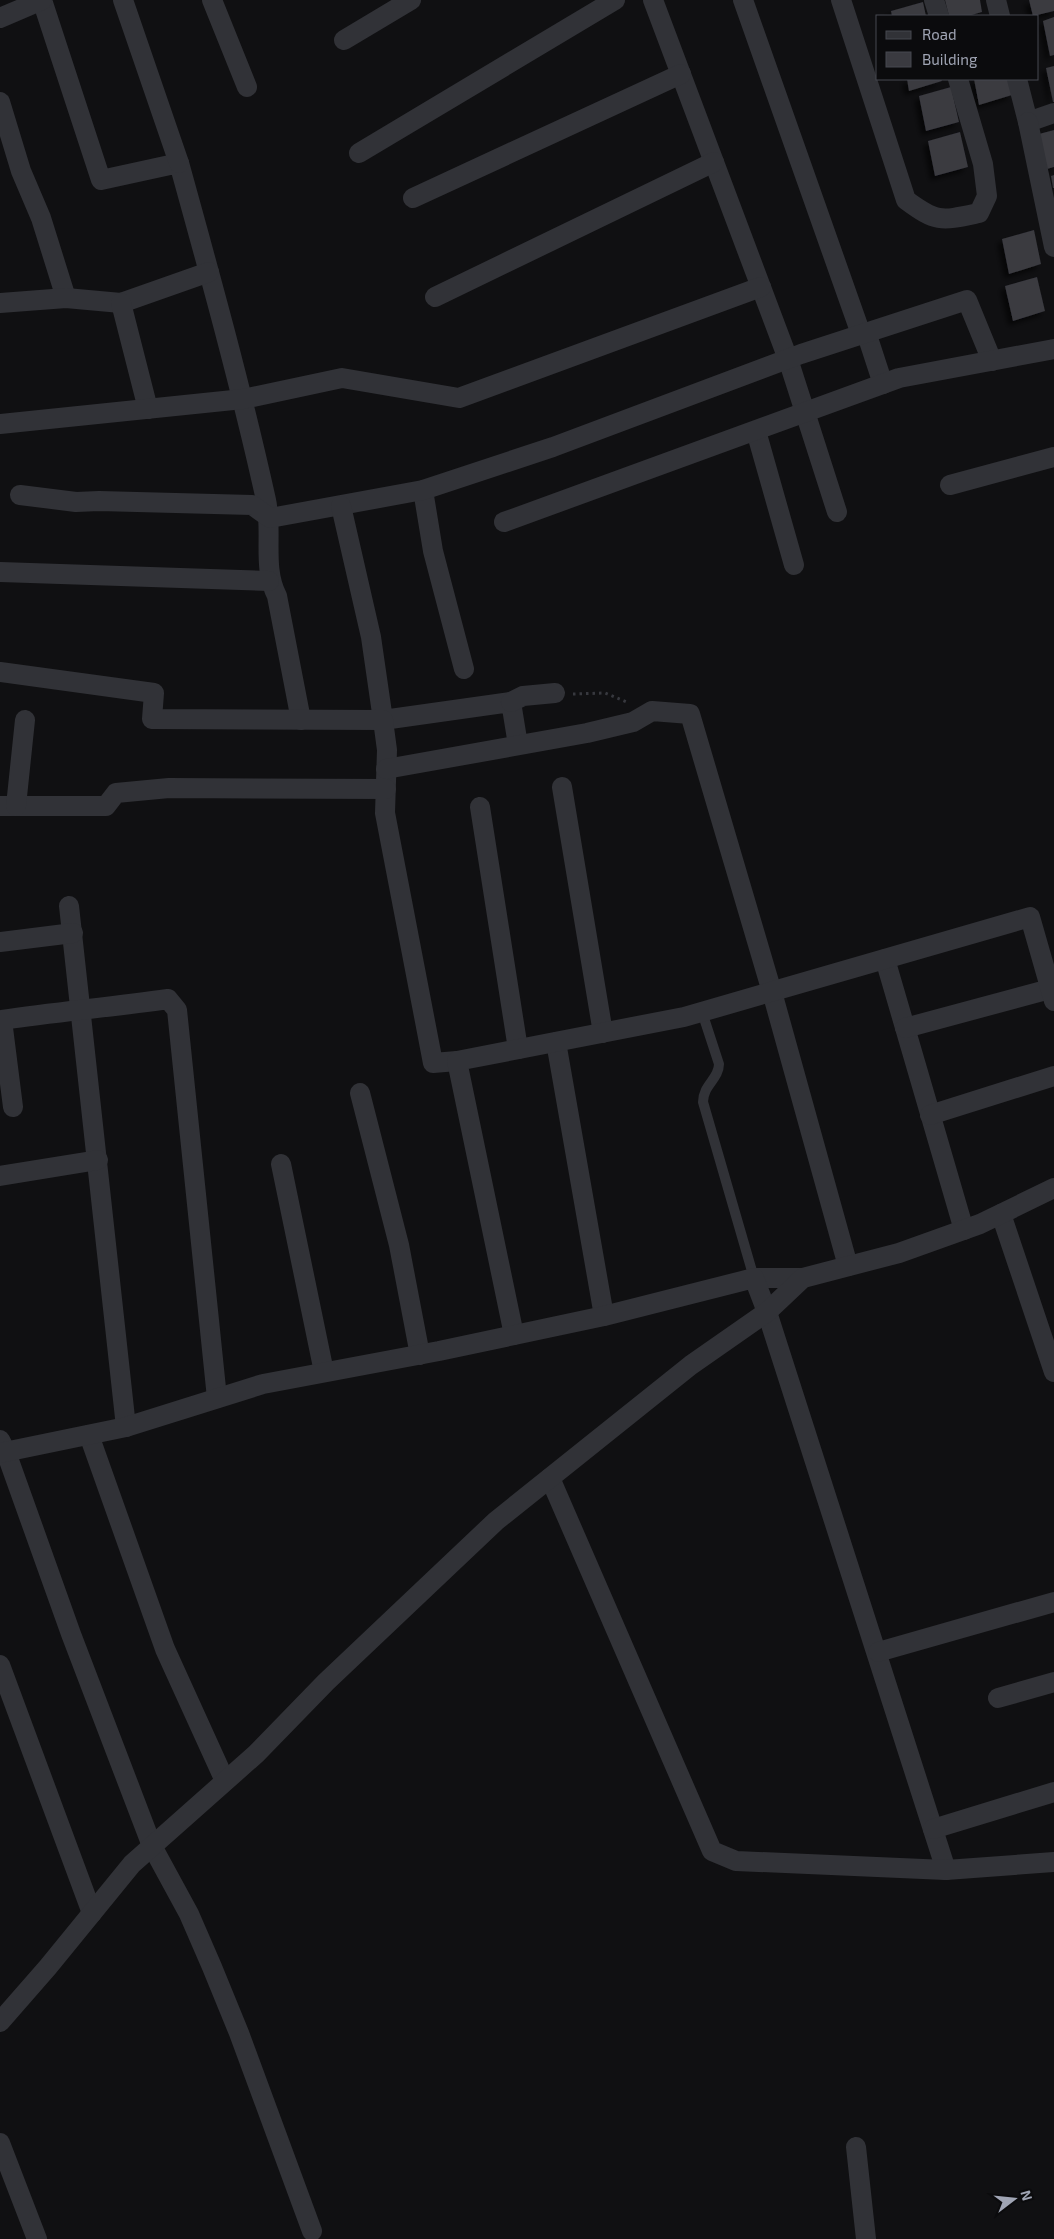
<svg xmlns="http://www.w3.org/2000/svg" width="1054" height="2239" viewBox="0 0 1054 2239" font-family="'Exo 2',sans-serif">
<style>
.building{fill:#3a3a40;filter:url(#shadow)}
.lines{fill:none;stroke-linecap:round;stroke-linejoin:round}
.path{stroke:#37383e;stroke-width:3;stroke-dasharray:2.5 4;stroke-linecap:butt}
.lane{stroke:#313237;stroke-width:10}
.street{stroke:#313237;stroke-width:20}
</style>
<defs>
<filter id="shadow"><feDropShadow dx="-4.5" dy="4.5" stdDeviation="2.5" flood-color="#0009"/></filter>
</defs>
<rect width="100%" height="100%" fill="#101012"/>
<!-- building -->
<g class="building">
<path d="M945 0H980L982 12 968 16H949Z"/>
<path d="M1029 0H1054V11L1033 16Z"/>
<path d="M923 2 926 16H892L891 11Z"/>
<path d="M1054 17V55L1050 56 1043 21Z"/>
<path d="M1054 66V102H1053L1046 68Z"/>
<path d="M907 79H941L942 81 909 91Z"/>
<path d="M974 79H1008L1012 95 979 105Z"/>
<path d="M951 87 959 122 926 131 919 96Z"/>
<path d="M1054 130V167L1047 169 1039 134Z"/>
<path d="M960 132 968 167 935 176 928 141Z"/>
<path d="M1054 175V188H1053L1051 176Z"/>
<path d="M1034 230 1041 264 1009 274 1002 239Z"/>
<path d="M1037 277 1045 311 1013 321 1005 286Z"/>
</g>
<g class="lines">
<!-- path -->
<path class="path" d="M573 694 605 693 629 703"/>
<!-- lane -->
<path class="lane" d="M702 1012 719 1064C719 1079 703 1085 703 1102L754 1278"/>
<!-- street -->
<g class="street">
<path d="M42 0 101 180 179 163C210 275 241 387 266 500 273 532 262 567 277 596L301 720"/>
<path d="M123 0 179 163"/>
<path d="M212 0 247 87"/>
<path d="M653 0 788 359 837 512"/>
<path d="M743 0 861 334"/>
<path d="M841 0 906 200C937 223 941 221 979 213L987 196 983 164 958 79"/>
<path d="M934 0 939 16"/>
<path d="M996 0 1000 16"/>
<path d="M0 18 42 0"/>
<path d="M344 40 411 0"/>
<path d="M1017 79 1028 122 1054 113"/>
<path d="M0 102 21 171 41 218 66 298"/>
<path d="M1028 122 1054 247"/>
<path d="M359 153 615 0"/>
<path d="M413 198 681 74"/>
<path d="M435 297 714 162"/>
<path d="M0 303 66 298 121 303 209 272"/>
<path d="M121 303 148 409"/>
<path d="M866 332 883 384"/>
<path d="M0 424 243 399 342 378 459 398 761 287"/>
<path d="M756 431 794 565"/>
<path d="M950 485 1054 457"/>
<path d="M423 490 433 551 464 669"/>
<path d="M20 495 76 502 99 501 252 505 270 518 423 490 553 447 801 354 967 300 992 361"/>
<path d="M341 506 371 637 383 720 511 702 518 745"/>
<path d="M504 522 899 378 1054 349"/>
<path d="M0 572 269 581"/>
<path d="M0 672 154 693 152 719 383 720 387 750 385 813 433 1063 457 1061"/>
<path d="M511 702 523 696 555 693"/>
<path d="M386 769 587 733 633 722 652 711 690 714 772 992 848 1266"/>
<path d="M562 787 603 1033"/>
<path d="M0 806H106L116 793 169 788 386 789"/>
<path d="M16 806 25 720"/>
<path d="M480 807 518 1049"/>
<path d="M69 906 126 1427"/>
<path d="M0 942 73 933"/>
<path d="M885 959 964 1230"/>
<path d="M905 1028 1054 988"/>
<path d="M556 1042 604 1316"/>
<path d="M360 1093 399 1245 420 1355"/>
<path d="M13 1107 2 1020C57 1012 112 1007 168 999L177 1010 217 1398"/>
<path d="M930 1115 1054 1076"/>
<path d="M281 1164 324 1372"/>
<path d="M0 1176 98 1160"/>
<path d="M1001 1214 1054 1372"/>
<path d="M754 1278H803"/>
<path d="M514 1335 457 1061 684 1017 1030 917 1054 1001"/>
<path d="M89 1435 165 1649 225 1781"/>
<path d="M0 1440 6 1452 71 1634 152 1846 189 1914 212 1967 239 2033 312 2231"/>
<path d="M0 1453 126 1427 263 1384 439 1351 604 1316 754 1278 767 1312 946 1870"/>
<path d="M550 1478 712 1851 736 1861 946 1870 1054 1862"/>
<path d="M878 1652 1054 1602"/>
<path d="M0 1665 92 1913"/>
<path d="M998 1698 1054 1682"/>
<path d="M933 1829 1054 1792"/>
<path d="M0 2022 48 1967 132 1864 256 1754 326 1682 496 1521 691 1365 767 1312 803 1278 899 1253 980 1224 1054 1188"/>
<path d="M0 2143 37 2239"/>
<path d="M856 2147 866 2239"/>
</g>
</g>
<!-- legend -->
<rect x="876" y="15" width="162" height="65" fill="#0b0b0d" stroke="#474950"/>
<rect x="886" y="31" width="25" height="8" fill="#313237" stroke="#474950"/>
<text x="922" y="40" font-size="15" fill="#a0a5b4">Road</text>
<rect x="886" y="52" width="25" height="15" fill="#3a3a40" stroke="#474950"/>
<text x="922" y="65" font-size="15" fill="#a0a5b4">Building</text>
<!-- north arrow -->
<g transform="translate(1014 2199) rotate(74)" stroke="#0b0b0d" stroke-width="4" paint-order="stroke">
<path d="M0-4L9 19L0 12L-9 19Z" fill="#a0a5b4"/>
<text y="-8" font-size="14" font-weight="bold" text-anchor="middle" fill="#a0a5b4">N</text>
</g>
</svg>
